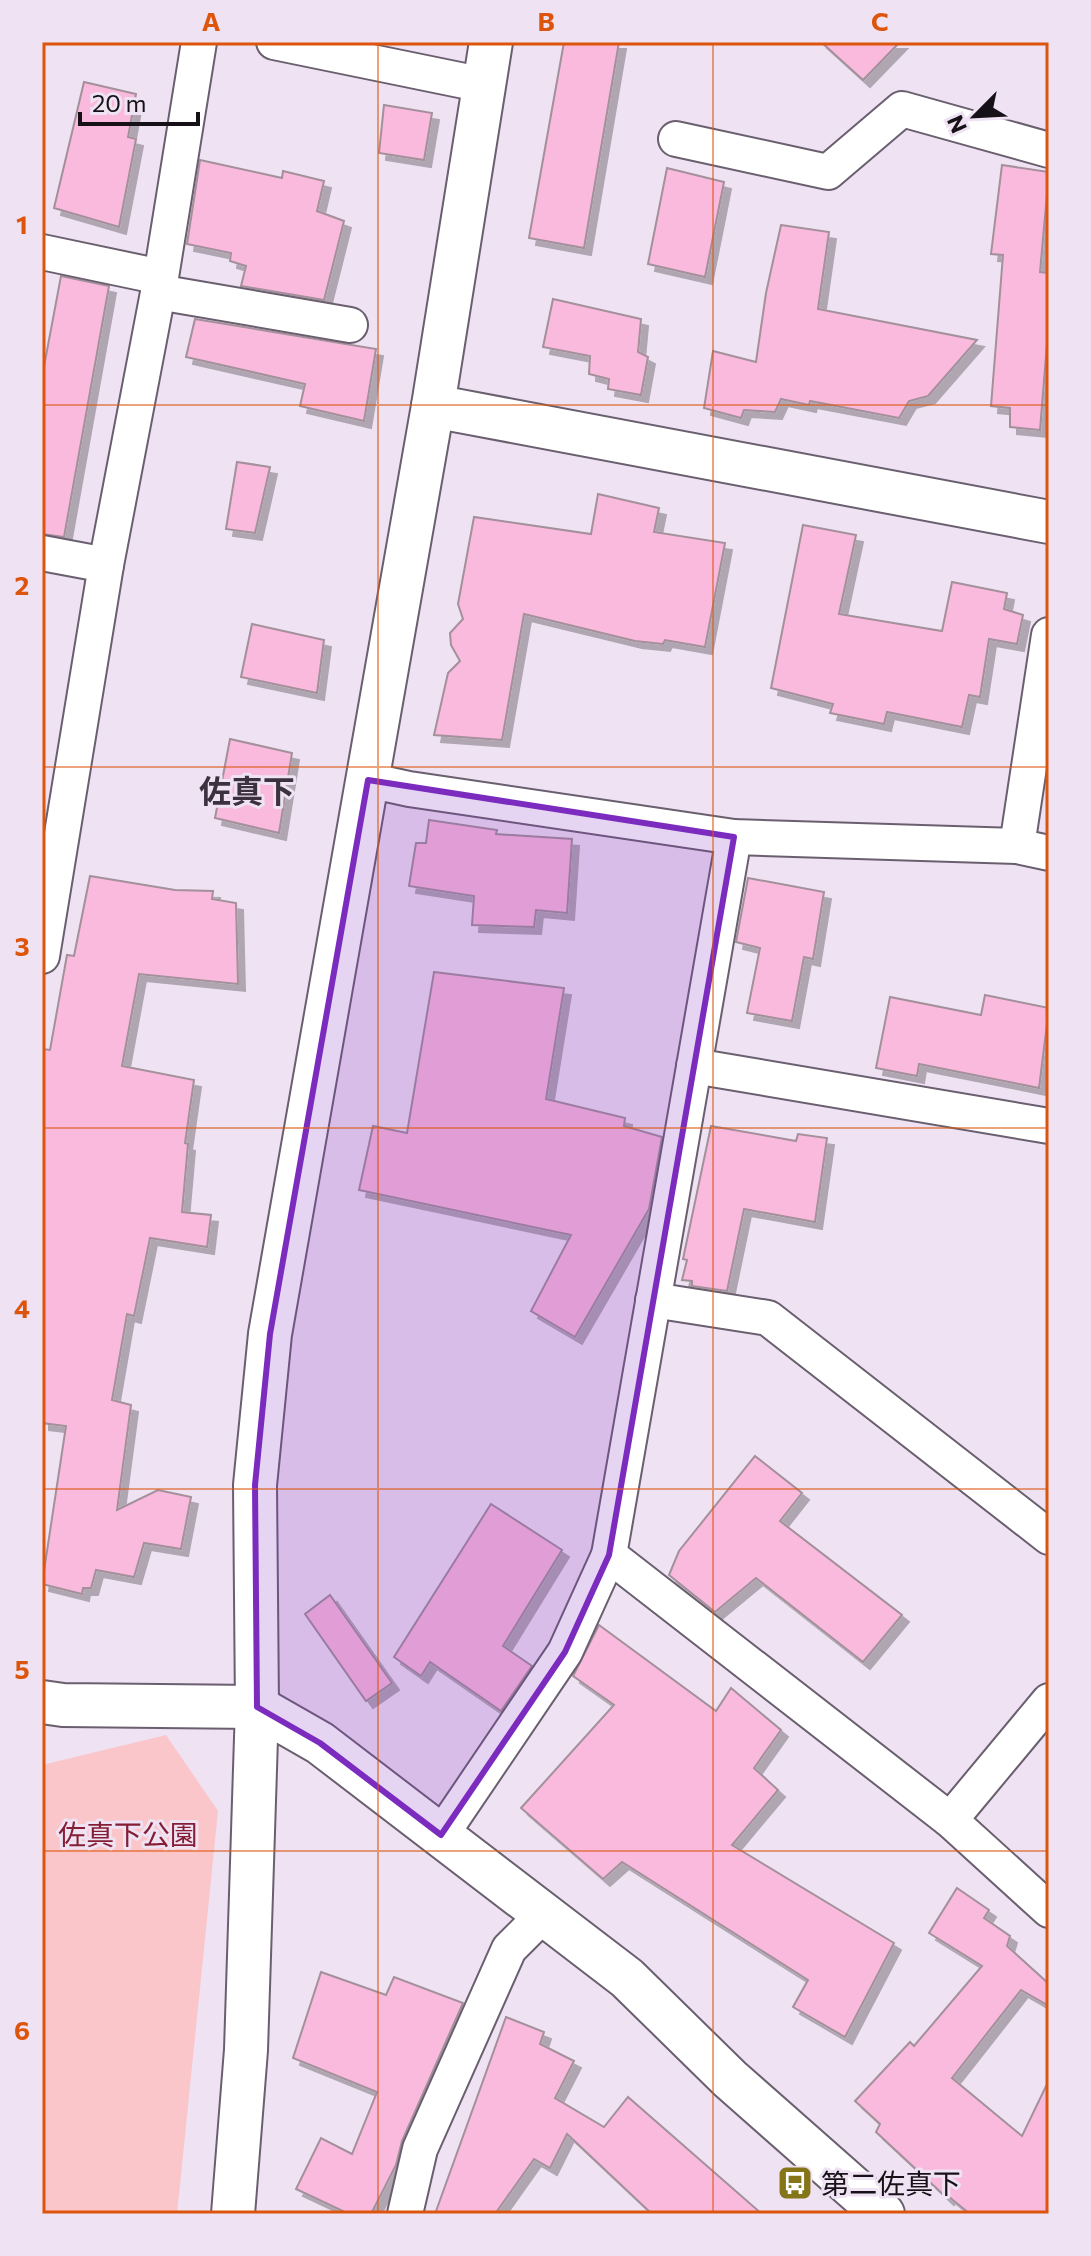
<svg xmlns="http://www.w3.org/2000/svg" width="1091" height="2256" viewBox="0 0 1091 2256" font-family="Commissioner,'Noto Sans JP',sans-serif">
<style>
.green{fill:#fac6ca}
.building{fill:#fabadd;stroke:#a3909a;stroke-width:2;filter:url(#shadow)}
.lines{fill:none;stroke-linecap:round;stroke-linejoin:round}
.minor-casing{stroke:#6a5f6e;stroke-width:38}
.tertiary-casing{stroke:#6a5f6e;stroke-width:46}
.minor{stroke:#fff;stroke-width:34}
.tertiary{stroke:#fff;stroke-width:42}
.marked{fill:#7b2cbf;fill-opacity:0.2;stroke:#7b2cbf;stroke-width:6;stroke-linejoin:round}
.grid{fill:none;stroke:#dd550d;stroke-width:2;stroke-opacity:0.55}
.labels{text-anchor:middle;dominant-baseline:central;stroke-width:6;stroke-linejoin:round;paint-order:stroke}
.park-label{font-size:28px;fill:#851d34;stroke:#eee2f3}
.poi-label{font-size:28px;fill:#151117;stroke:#eee2f3;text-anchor:start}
.quarter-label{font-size:32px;font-weight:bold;fill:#3b313f;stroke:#eee2f3}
.neatline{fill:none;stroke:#dd550d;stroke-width:3}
.grid-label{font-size:26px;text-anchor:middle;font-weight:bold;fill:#dd550d}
</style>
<defs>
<filter id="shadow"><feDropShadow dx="7" dy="7" stdDeviation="0" flood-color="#0004"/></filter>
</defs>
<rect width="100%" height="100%" fill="#eee2f3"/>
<!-- green -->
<path class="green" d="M166 1735 218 1811 177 2214H42V1765Z"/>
<!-- building -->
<g class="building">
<path d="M564 42H619L584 248 529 238Z"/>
<path d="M821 42H900L863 80Z"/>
<path d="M84 82 136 94 128 137 136 139 119 227 54 208Z"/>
<path d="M384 105 432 113 424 160 379 153Z"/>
<path d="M200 160 282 178 283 171 324 181 317 211 344 221 324 300 241 286 246 266 230 261 231 253 187 244Z"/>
<path d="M1002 165 1049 172 1040 272 1049 273V319L1040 430 1010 427V408L991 406 1003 255 991 254Z"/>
<path d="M667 168 724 182 705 277 648 264Z"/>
<path d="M781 225 829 232 818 309 977 340 928 396 909 401 899 418 810 401 809 405 781 399 775 412 744 410 741 418 704 408 713 351 756 362 766 293Z"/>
<path d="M61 276 109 286 64 537 42 534V377Z"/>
<path d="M553 299 641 319 638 352 648 357 641 395 608 389 609 379 589 374 590 356 543 347Z"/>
<path d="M195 319 376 349 364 421 300 406 305 384 186 357Z"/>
<path d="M237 462 270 467 255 533 226 529Z"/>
<path d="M598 494 659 508 654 532 725 543 705 647 665 640 663 644 635 641 524 614 502 740 434 735 448 673 460 661 451 645 450 633 463 619 458 604 474 517 591 534Z"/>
<path d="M803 525 856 535 839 614 942 631 952 582 1007 593 1004 609 1023 615 1017 644 989 639 980 697 969 695 962 727 887 712 884 724 830 713 833 704 771 688Z"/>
<path d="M252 624 324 640 317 693 241 677Z"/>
<path d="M230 739 292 753 279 833 215 818Z"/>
<path d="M429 820 497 830 496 834 572 839 567 913 536 910 534 927 472 925 474 896 409 886 416 843H426Z"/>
<path d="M90 876 175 890 213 891 212 899 236 903 238 984 139 974 122 1066 194 1080 185 1143 188 1144 182 1212 211 1215 207 1247 150 1238 134 1316 127 1314 112 1400 131 1405 117 1510 158 1490 191 1497 181 1549 144 1543 134 1577 96 1570 91 1588H83L82 1594 42 1584 66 1426 42 1423V1049L50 1050 67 955 74 956Z"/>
<path d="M748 878 824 892 813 959 804 957 792 1021 747 1013 760 948 736 942Z"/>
<path d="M434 972 564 988 546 1099 625 1118 624 1126 662 1137 649 1209 575 1337 531 1311 571 1235 359 1190 373 1126 407 1133Z"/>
<path d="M985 995 1049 1008 1039 1088 919 1064 917 1076 876 1068 890 997 981 1015Z"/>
<path d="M711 1126 796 1141 798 1134 827 1138 815 1222 744 1209 727 1291 692 1286V1281L682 1280 687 1260 683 1259Z"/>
<path d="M755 1456 802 1493 780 1521 902 1615 863 1662 756 1578 715 1612 669 1575 679 1551Z"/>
<path d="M491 1504 562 1550 503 1646 532 1666 501 1711 430 1662 421 1676 394 1657Z"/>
<path d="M330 1595 392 1683 366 1701 305 1614Z"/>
<path d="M599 1625 716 1711 731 1688 781 1730 754 1768 778 1790 732 1845 894 1943 845 2037 793 2007 808 1980 622 1862 603 1879 521 1808 614 1705 573 1676Z"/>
<path d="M957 1888 989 1910 984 1918 1010 1936 1007 1946 1049 1984V2006L1021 1990 952 2078 1022 2136 1049 2080V2214H970L948 2196 947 2198 876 2132 880 2124 855 2101 910 2042 914 2046 982 1966 929 1933Z"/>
<path d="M321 1972 386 1995 394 1977 463 2003 402 2141 396 2165 371 2214H349L296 2189 321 2138 352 2154 377 2092 293 2058Z"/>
<path d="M506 2017 544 2032 540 2044 574 2061 555 2098 604 2127 628 2097 762 2214H652L567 2134 550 2168 534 2159 495 2214H435Z"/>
</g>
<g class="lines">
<defs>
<g id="minor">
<path d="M274 42 484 85"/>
<path d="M676 139 828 172 902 109 1049 150"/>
<path d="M42 252 161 277"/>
<path d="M158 292 350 325"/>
<path d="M42 553 106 565"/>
<path d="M368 780 409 789 734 837 1017 846 1049 853"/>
<path d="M734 837 609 1555 950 1820 1049 1910"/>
<path d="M1017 846 1049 635"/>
<path d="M42 956 106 565 161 277 199 42"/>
<path d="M694 1066 1049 1126"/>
<path d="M653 1300 768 1318 1049 1537"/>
<path d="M950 1820 1049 1701"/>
<path d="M441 1835 565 1652 609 1555"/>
<path d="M405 2214 420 2149 509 1949 545 1913"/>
</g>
<g id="tertiary">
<path d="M433 406 1049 522"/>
<path d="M42 1702 63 1705 257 1707 320 1743 627 1978 730 2079 883 2214"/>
<path d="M233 2214 246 2050 257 1707 255 1485 270 1334 433 406 491 42"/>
</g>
</defs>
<!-- minor casing -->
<use href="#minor" class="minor-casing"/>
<!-- tertiary casing -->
<use href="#tertiary" class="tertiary-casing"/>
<!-- minor -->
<use href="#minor" class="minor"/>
<!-- tertiary -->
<use href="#tertiary" class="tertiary"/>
</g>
<!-- marked area -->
<path class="marked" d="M368 780 734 837 609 1555 565 1652 441 1835 320 1743 257 1707 255 1485 270 1334Z"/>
<!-- grid -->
<path class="grid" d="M378 42V2214M713 42V2214M42 405H1049M42 767H1049M42 1128H1049M42 1489H1049M42 1851H1049"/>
<!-- icons -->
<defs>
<symbol id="bus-square" viewBox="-11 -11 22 22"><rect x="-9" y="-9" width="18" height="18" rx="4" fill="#857518" stroke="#eee2f3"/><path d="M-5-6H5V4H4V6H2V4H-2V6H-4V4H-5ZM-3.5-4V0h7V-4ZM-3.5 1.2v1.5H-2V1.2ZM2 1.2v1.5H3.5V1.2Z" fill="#fff"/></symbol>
</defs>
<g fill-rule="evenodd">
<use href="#bus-square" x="775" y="2163" width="40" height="40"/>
</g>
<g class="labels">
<!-- park labels -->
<g class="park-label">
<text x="128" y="1834">佐真下公園</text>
</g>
<!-- poi labels -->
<g class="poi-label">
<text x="821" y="2183">第二佐真下</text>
</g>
<!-- quarter labels -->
<g class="quarter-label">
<text x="247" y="790">佐真下</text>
</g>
</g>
<!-- border -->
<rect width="1091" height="2256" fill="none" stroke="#eee2f3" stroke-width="88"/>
<!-- north arrow -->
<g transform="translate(975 116) rotate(246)" stroke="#eee2f3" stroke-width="6" paint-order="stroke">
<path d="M0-6L14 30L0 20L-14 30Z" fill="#151117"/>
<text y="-12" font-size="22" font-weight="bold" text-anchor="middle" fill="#151117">N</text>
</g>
<!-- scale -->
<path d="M80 112v12h118v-12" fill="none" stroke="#151117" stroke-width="4"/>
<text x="92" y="112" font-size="24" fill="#151117" stroke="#eee2f3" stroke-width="6" paint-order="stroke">20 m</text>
<rect x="44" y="44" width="1003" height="2168" class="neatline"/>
<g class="grid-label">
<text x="211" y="31">A</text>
<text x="546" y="31">B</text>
<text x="880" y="31">C</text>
<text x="22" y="234">1</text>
<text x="22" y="595">2</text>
<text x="22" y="956">3</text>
<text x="22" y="1318">4</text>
<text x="22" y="1679">5</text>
<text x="22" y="2040">6</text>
</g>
</svg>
